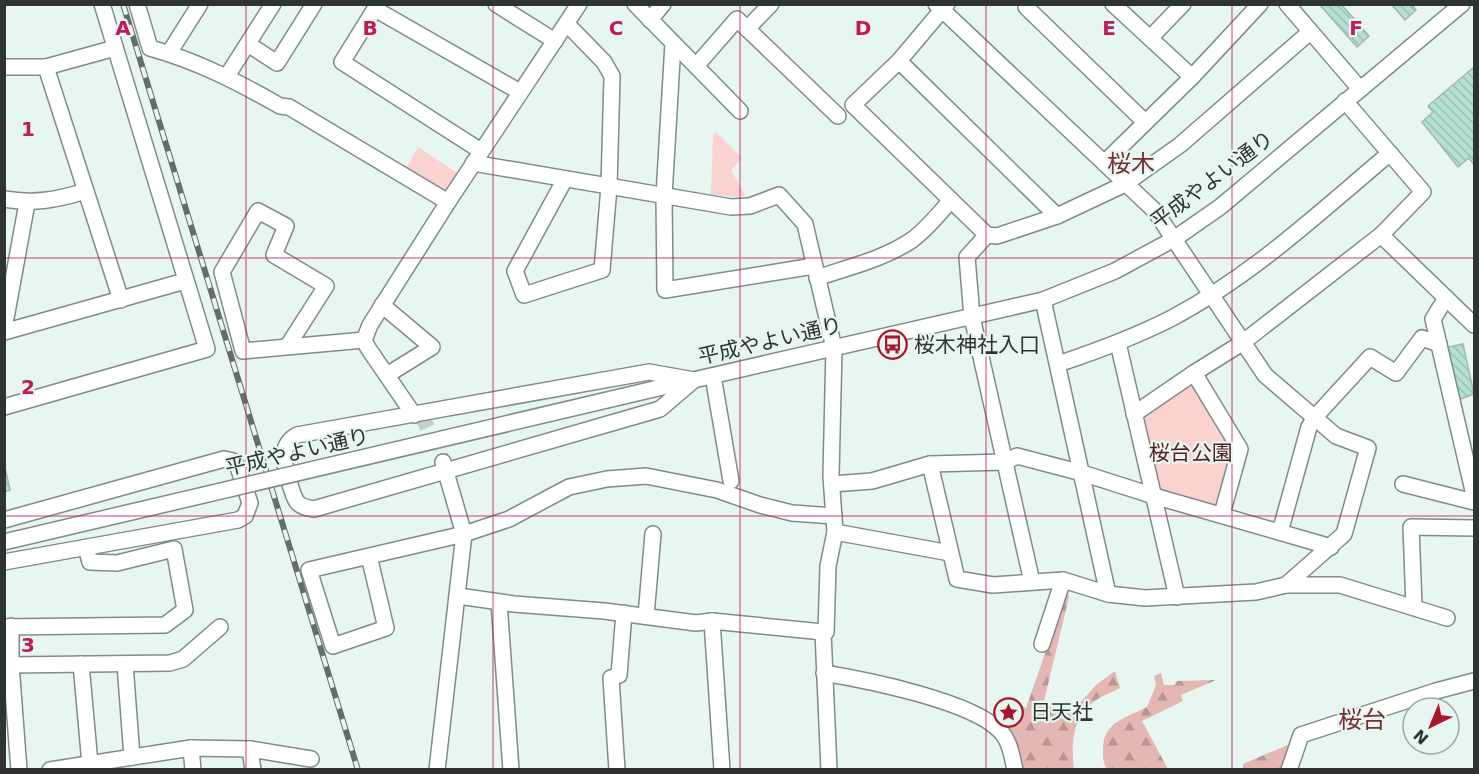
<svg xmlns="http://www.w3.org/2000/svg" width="1479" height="774" viewBox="0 0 1479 774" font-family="'DejaVu Sans','Noto Sans JP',sans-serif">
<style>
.green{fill:#fad2d0}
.forest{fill:url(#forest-firs)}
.building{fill:url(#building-back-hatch);stroke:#a8b6b1;stroke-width:1.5}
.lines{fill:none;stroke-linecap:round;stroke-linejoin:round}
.minor-tunnel{stroke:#c2cfca;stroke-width:15;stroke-dasharray:15 8;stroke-linecap:butt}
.minor-casing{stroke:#7f8c88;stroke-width:18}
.minor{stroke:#fff;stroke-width:15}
.rail-casing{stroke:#656d6a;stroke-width:6}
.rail{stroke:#e7f6f0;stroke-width:4;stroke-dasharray:11;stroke-linecap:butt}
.minor-bridge-casing{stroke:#7f8c88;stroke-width:18;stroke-linecap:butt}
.minor-bridge{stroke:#fff;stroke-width:15}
.grid{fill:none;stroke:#c2185b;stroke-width:1.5;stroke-opacity:0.55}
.labels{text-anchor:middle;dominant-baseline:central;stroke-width:4.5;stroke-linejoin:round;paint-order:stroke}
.street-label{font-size:21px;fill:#2e3432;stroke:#e7f6f0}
.poi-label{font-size:21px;fill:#2e3432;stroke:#e7f6f0;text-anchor:start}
.park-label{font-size:21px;fill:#551e1e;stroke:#e7f6f0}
.quarter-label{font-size:24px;fill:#773031;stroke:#e7f6f0}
.grid-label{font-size:20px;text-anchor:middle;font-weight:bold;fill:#c2185b;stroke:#e7f6f0;stroke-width:4.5;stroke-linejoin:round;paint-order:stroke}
</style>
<defs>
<pattern id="forest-firs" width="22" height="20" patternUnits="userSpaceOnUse" patternTransform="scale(1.5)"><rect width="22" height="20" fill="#e4b7b5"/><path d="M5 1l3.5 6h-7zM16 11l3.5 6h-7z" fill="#b99694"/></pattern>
<pattern id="building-back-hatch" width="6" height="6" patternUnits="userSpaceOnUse" patternTransform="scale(1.5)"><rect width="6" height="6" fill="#b3e1d1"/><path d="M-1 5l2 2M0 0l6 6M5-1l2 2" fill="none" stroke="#9ac2b4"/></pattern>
</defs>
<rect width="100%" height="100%" fill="#e7f6f0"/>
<!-- green -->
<g class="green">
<path d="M716 132 742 158 731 170 745 195 738 197 711 194 713 135Z"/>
<path d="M418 147 457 173 446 190H442L406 169Z"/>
<path d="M1189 383H1195L1237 448 1219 510 1168 494 1157 485 1140 416Z"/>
</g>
<!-- forest -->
<g class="forest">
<path d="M1067 591 1069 597 1043 705 1072 712 1096 685 1115 671 1120 688C1111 693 1098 697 1091 704 1072 719 1071 747 1074 769H1022L1014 737 1001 723 1010 700 1026 708Z"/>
<path d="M1161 673 1164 685H1175L1177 681 1216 680 1181 695 1183 701 1142 721 1168 769H1107C1102 761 1103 755 1103 746 1105 721 1128 717 1147 707L1156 685 1154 676Z"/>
<path d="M1292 743 1282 769H1243V764Z"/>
</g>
<!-- building -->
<g class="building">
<path d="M1319 4H1341L1369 36 1357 47Z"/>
<path d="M1391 4H1411L1416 10 1405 20Z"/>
<path d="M1474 67V165L1469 158 1458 167 1422 122 1433 112 1428 106Z"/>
<path d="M1463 344 1474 394 1458 400 1444 348Z"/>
<path d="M4 463 10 490 4 492Z"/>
</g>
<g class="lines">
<!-- minor-tunnel -->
<path class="minor-tunnel" d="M421 414 443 461"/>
<defs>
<g id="minor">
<path d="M137 4 150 48C197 61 238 82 280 106L289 107 448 202"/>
<path d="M378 4 342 62 481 151"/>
<path d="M496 4 555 41"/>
<path d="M635 4 740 111"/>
<path d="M947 4 899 61 853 105 987 235 997 236 1057 216 1125 184 1180 145 1310 32"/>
<path d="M1028 4 1026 7 1145 122"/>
<path d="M1113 4 1192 77"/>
<path d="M1287 4 1360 89"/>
<path d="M375 9 520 92"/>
<path d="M650 20 663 4"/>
<path d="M747 29 771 4"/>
<path d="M1150 38 1183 4"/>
<path d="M673 43 664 196 665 290 814 266"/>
<path d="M248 44 277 63 314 4"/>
<path d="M169 53 200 4"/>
<path d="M899 61 1057 216"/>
<path d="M696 66 737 19 838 116"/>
<path d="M4 67H46L115 48"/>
<path d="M46 67 121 300"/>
<path d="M227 76 273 4"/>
<path d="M473 163 731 207 750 206 779 195 805 224 834 348 831 476 835 532 828 566 826 632H823L829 770"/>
<path d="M1104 163 1192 77 1260 4"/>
<path d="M565 179 515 271 524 295 602 270 609 187 612 76 604 62 567 24"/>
<path d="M4 199C35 204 56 200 86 191"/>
<path d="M987 235 967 257 972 317 1032 582"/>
<path d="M1381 235 1474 325"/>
<path d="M817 278C849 267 884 259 912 240 927 229 939 214 951 200"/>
<path d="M1446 298 1433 319 1474 495"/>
<path d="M1043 300 1108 594"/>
<path d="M382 305 432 347 387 375"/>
<path d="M4 329 27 203"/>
<path d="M4 332 185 281"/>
<path d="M1118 343 1177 597"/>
<path d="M287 347 326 286 274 255 286 226 258 211 222 272 243 351 364 340"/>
<path d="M1058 364C1097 351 1135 337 1172 318 1253 275 1320 212 1390 153"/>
<path d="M649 372 694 380 660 409 314 509C308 508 301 507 297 502 292 495 283 462 284 454 285 446 290 439 297 435Z"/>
<path d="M1194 373 1240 449 1222 514"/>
<path d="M713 376 731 481"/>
<path d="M654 389 1043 300 1115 271 1174 239 1220 207 1462 4"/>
<path d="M4 407 207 349 102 4"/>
<path d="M1134 414 1194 373 1242 343 1381 235 1423 192 1345 101"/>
<path d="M414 415 368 348 364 340 370 325 448 202 579 4"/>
<path d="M930 464 957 579 993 585 1063 580 1108 594 1145 598 1256 592 1286 585 1344 534 1368 448 1336 436 1265 375 1155 211 936 4"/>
<path d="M832 484 872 481 930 464 1005 462 1017 456 1082 473 1154 496 1331 547"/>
<path d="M1403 484 1474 502"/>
<path d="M4 520 224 459 233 461 238 467 250 503 245 516 238 520 4 562"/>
<path d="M835 532 950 553"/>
<path d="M1280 532 1309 427 1315 417 1370 357 1396 373 1422 338 1439 344"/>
<path d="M369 556 386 628 333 646 309 570 464 534 509 519 569 487 607 479 646 476 717 490 760 505 792 513 834 516"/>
<path d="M1286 585H1340L1447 618"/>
<path d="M458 596 514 604 604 611 696 623 712 621 823 632"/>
<path d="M499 602 511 770"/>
<path d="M1414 606 1411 527 1474 528"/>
<path d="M646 616 653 534"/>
<path d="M712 621 722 770"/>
<path d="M11 626V665L19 770"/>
<path d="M4 627 165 625 185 610 174 549 117 563 90 562 86 548"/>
<path d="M1042 644 1063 580"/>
<path d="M81 664 90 764"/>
<path d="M125 664 132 757"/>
<path d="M11 665 170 663 183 659 220 627"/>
<path d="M824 673C866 680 972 701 1000 731 1010 741 1012 756 1015 770"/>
<path d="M191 748 193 770"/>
<path d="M250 749 253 770"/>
<path d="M50 770 191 748 250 749 311 759"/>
<path d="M437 770 464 534 443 462"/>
<path d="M617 770 611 678 619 675 624 613"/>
<path d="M1289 770 1301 735 1436 691 1474 681"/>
</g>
</defs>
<!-- minor casing -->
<use href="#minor" class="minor-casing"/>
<!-- minor -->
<use href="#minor" class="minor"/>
<defs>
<path id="rail" d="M123 4 358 770"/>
</defs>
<!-- rail casing -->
<use href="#rail" class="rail-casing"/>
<!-- rail -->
<use href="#rail" class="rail"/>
<defs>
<path id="minor-bridge" d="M4 542 654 389"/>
</defs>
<!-- minor-bridge casing -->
<use href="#minor-bridge" class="minor-bridge-casing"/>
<!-- minor-bridge -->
<use href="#minor-bridge" class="minor-bridge"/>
</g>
<!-- grid -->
<path class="grid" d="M246 4V770M493 4V770M740 4V770M986 4V770M1232 4V770M4 258H1474M4 516H1474"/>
<!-- icons -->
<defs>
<symbol id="bus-ring" viewBox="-11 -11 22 22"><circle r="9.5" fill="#e7f6f0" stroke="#ab1529" stroke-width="1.5"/><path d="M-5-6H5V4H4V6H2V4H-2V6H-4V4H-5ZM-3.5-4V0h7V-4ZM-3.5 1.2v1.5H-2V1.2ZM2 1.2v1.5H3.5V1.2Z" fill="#ab1529"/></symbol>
<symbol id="sight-ring" viewBox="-11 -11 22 22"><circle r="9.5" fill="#e7f6f0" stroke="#ab1529" stroke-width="1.5"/><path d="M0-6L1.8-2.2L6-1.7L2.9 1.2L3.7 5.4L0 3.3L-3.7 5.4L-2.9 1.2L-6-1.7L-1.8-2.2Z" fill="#ab1529"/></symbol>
</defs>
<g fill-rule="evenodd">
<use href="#bus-ring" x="876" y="328" width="33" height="33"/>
<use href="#sight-ring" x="992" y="696" width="33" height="33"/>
</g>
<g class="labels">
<!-- street labels -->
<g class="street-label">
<text transform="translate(1212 180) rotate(-37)">平成やよい通り</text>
<text transform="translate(770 341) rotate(-13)">平成やよい通り</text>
<text transform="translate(297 452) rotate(-13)">平成やよい通り</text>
</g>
<!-- poi labels -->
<g class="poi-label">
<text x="914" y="345">桜木神社入口</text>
<text x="1030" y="712">日天社</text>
</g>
<!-- park labels -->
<g class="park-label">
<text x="1191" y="453">桜台公園</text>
</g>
<!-- quarter labels -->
<g class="quarter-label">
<text x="1131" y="164">桜木</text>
<text x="1362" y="720">桜台</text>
</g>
</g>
<g class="grid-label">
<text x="123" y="35">A</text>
<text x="370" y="35">B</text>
<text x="616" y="35">C</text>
<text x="863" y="35">D</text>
<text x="1109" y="35">E</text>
<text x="1356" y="35">F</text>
<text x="28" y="136">1</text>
<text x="28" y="394">2</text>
<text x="28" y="652">3</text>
</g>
<!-- border -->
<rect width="1479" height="774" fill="none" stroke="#2e3432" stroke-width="12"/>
<!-- north arrow -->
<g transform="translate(1431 726) rotate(223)"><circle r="28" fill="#e7f6f0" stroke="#9da8a4" stroke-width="1.5"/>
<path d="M0-4.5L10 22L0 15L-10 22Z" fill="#ab1529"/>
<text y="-9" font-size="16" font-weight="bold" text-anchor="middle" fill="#2e3432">N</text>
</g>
</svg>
